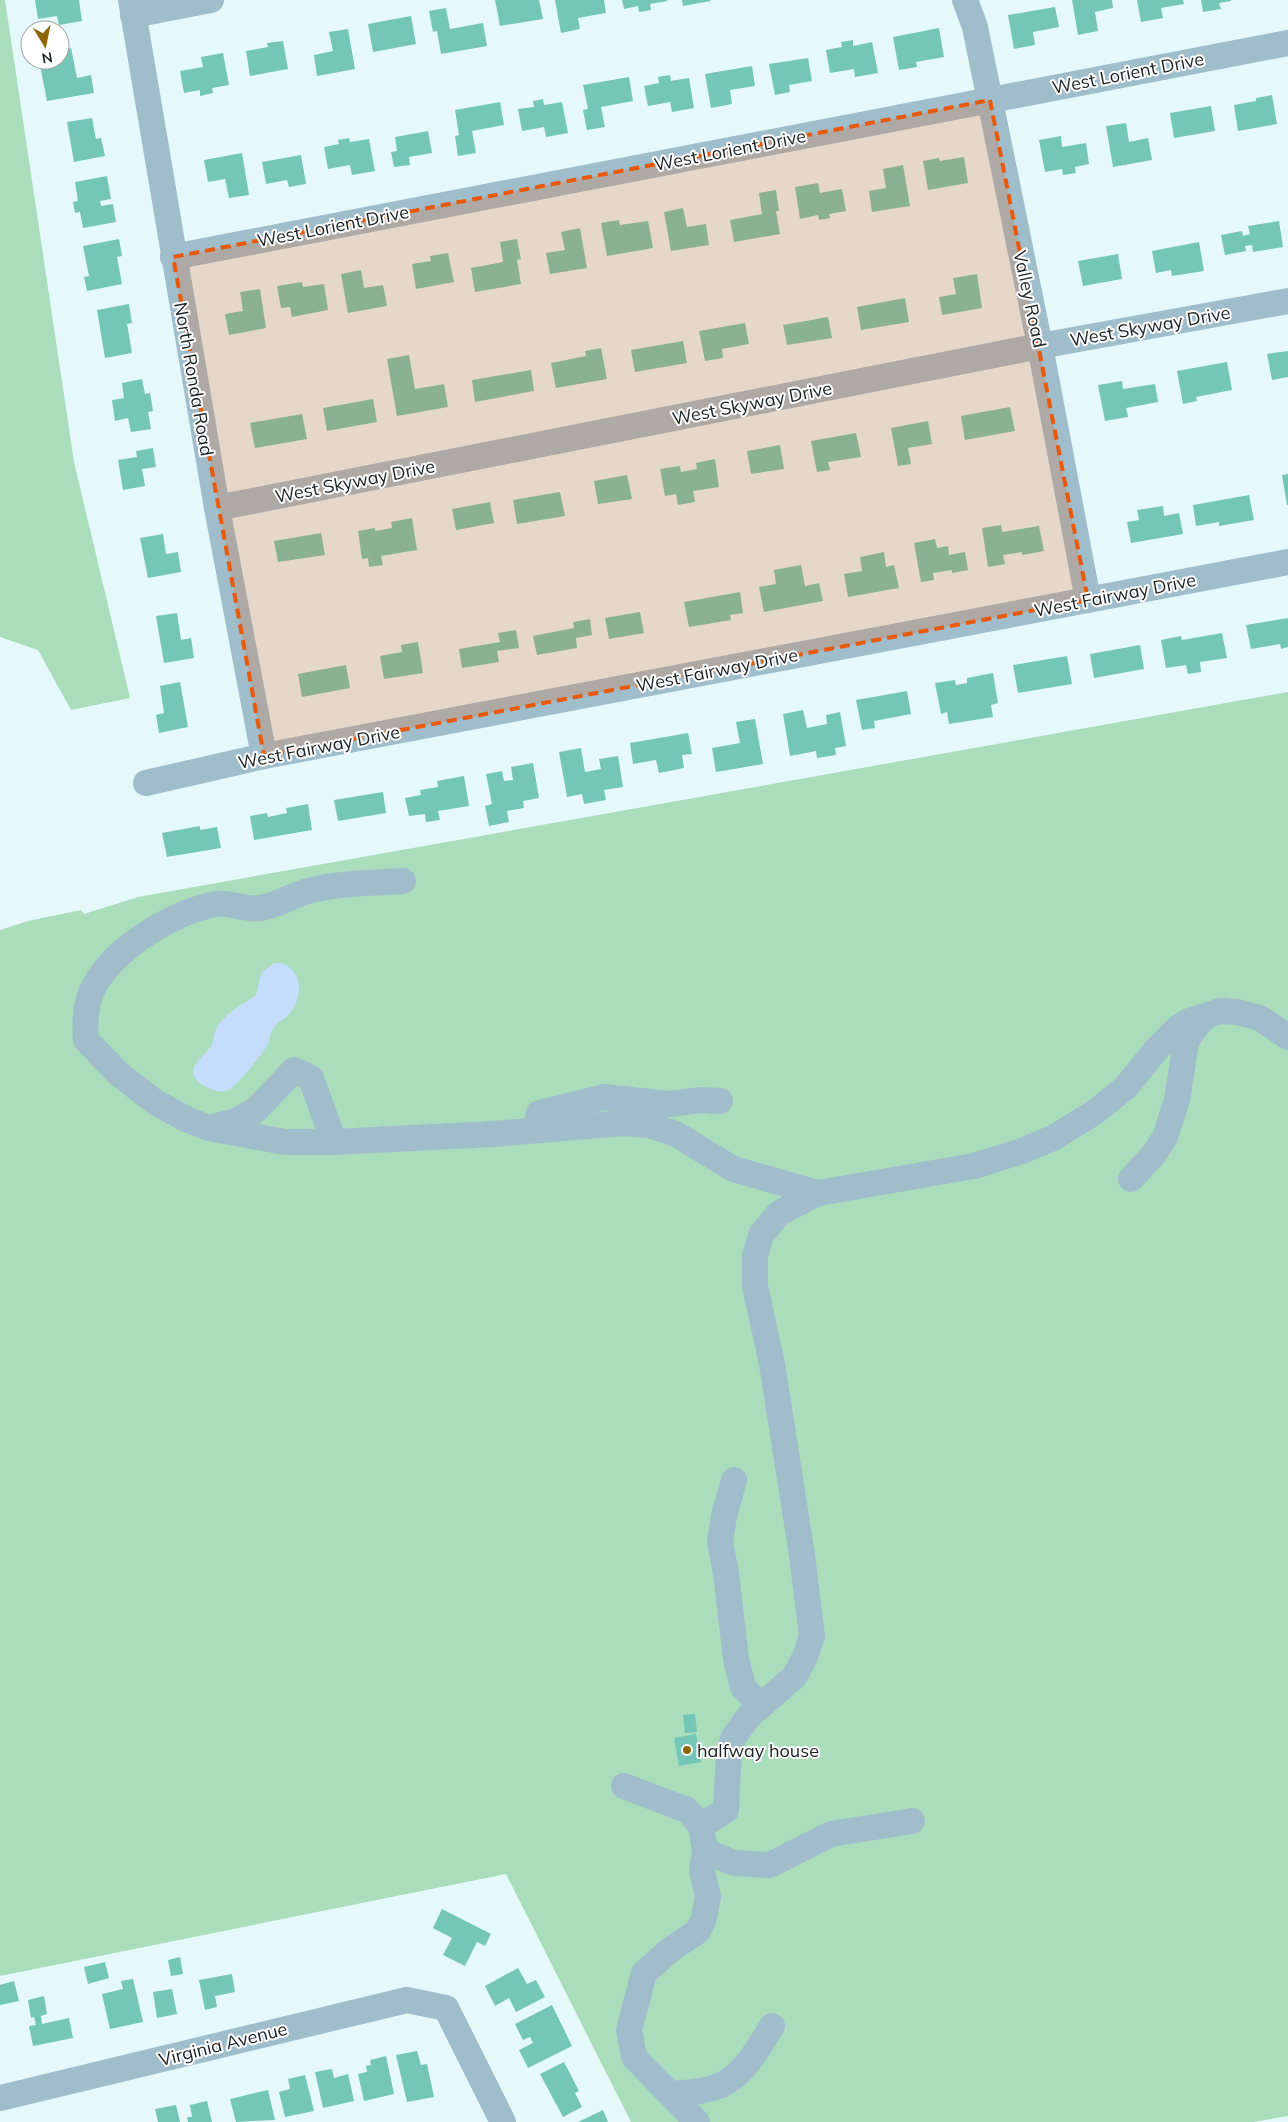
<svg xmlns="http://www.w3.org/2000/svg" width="1288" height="2122" viewBox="0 0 1288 2122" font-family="Mulish,sans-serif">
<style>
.green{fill:#adb}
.water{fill:#c4ddfc}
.building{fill:#74c7b6}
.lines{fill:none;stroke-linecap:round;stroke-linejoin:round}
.minor{stroke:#a0bdcc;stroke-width:26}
.marked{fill:#e8590c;fill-opacity:0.2;stroke:#e8590c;stroke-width:4;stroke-dasharray:10 6;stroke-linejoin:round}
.poi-dot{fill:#8c6606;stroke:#fff;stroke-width:2}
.labels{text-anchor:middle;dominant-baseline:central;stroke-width:4;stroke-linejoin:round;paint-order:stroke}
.street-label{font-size:18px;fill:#1a2122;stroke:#fff}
.poi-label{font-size:18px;fill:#1a2122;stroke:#fff;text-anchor:start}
</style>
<rect width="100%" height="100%" fill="#e5f8fa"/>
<!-- green -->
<g class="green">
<path d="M0 0H5L74 462 130 698 71 710 38 650 0 637Z"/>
<path d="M1288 692V2116L1253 2122H631L506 1874 0 1976V930L28 921 81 910 84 914 138 897Z"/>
</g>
<!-- water -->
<path class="water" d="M274 963H282C286 965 291 968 294 972 303 984 299 1004 289 1014 285 1019 276 1023 273 1029 270 1033 270 1039 268 1044 265 1051 236 1087 229 1090 221 1093 211 1090 204 1086 183 1072 197 1062 208 1050 214 1044 213 1036 216 1029 224 1013 243 1005 256 995L261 973Z"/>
<!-- building -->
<g class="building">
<path d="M35 0H79L82 21 59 25 57 16 38 19Z"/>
<path d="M495 0H539L543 19 500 26Z"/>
<path d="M555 0H604L606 13 578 18 580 29 561 33Z"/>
<path d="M622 0H667V1L650 4 651 10 639 12 638 6 624 9Z"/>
<path d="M682 0H710L711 1 683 6Z"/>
<path d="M1072 0H1112L1113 8 1095 12 1098 31 1078 35Z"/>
<path d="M1137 0H1183L1184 4 1161 8 1163 18 1141 22Z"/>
<path d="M1201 0H1231V1L1219 3 1221 9 1203 12Z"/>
<path d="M1055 7 1059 27 1033 32 1035 45 1014 49 1008 15Z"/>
<path d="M446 8 450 29 483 23 487 46 441 54 437 31 433 32 429 11Z"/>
<path d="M411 16 416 44 373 52 368 24Z"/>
<path d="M939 28 944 57 916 62 917 67 899 70 893 37Z"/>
<path d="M348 29 355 69 317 76 314 55 333 51 329 32Z"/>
<path d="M853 40V46L872 42 878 73 855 77 854 69 830 73 826 50 842 47 841 42Z"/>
<path d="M283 41 288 69 250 76 246 51 268 47 267 43Z"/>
<path d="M71 48 77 78 91 75 94 93 47 101 39 60H60V50Z"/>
<path d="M223 53 229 85 212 88 213 93 200 96V90L184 93 180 71 203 67 201 57Z"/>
<path d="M808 58 812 81 789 85 790 92 775 95 769 64Z"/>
<path d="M752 66 755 86 730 90 732 104 711 108 705 74Z"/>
<path d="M670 75 671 81 689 78 694 108 672 112 670 102 648 106 644 86 659 83 658 77Z"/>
<path d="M629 77 633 101 601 107 605 127 587 130 583 110 588 109 583 85Z"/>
<path d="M1272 95 1277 124 1238 131 1234 105 1256 101V98Z"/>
<path d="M543 99 544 105 562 102 568 133 546 137 544 127 522 131 518 109 534 107 533 101Z"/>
<path d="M500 102 504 125 472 131 476 153 458 156 455 136 459 135 455 110Z"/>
<path d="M1211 106 1215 131 1174 138 1170 113Z"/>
<path d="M92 118 96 139 101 138 105 156 74 162 67 122Z"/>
<path d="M1126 123 1129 142 1148 138 1152 160 1113 167 1106 126Z"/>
<path d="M428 131 432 153 409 157 410 165 394 167 391 152 397 151 395 137Z"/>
<path d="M1061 136 1062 147 1086 143 1089 164 1075 167 1076 173 1063 175 1062 169 1045 172 1039 140Z"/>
<path d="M349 138 350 142 369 139 375 171 352 175 350 165 328 169 324 147 339 144 338 140Z"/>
<path d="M242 153 249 195 229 198 225 179 208 182 204 160Z"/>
<path d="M301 155 306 184 289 187 287 180 266 184 262 162Z"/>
<path d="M964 157 968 183 928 190 923 161 939 158 940 161Z"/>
<path d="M903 165 910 206 872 212 869 191 886 188 883 169Z"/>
<path d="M107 176 111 199 100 201 101 206 113 204 116 222 83 228 80 212 75 213 73 202 78 201 75 182Z"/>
<path d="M818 183 820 193 842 189 846 211 829 214 830 218 819 220 818 215 800 219 795 187Z"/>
<path d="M776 190 779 211H776L780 234 734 242 730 220 762 214 759 193Z"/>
<path d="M683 208 687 227 706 224 709 245 671 251 664 212Z"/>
<path d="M619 220 620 225 648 221 653 248 607 256 601 223Z"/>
<path d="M1279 221 1283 247 1253 252 1252 245 1245 246 1246 251 1225 255 1221 235 1242 231 1243 236 1250 234 1248 226Z"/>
<path d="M580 228 587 268 550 274 546 253 565 250 561 232Z"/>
<path d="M119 239 122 256 117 257 122 284 87 291 84 277 89 276 83 246Z"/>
<path d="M517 239 521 259 517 260 521 284 475 292 471 268 503 262 500 242Z"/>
<path d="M1199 242 1204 271 1172 276 1171 270 1156 273 1152 251Z"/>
<path d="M448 253 454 282 416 289 412 264 431 261 430 256Z"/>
<path d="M1118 254 1122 279 1083 286 1078 261Z"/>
<path d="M361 270 364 288 383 285 387 306 348 313 341 274Z"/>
<path d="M977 274 982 308 942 315 939 297 956 294 953 278Z"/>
<path d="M302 282 303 287 324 284 328 310 292 317 290 307 281 308 277 286Z"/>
<path d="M260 289 266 328 229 335 225 314 243 311 240 292Z"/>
<path d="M905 298 909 322 861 330 857 307Z"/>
<path d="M129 304 132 323 127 324 132 353 105 358 97 310Z"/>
<path d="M828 317 832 338 787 345 783 325Z"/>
<path d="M745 323 749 344 722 349 723 358 705 361 699 331Z"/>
<path d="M683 341 687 363 635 372 631 350Z"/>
<path d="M601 348 607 379 556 388 551 363 586 356 585 351Z"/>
<path d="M1288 351V377L1272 380 1267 354Z"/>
<path d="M409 355 415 389 444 384 448 407 397 416 387 359Z"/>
<path d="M1227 362 1232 390 1196 397 1197 401 1183 404 1177 371Z"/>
<path d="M531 370 534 391 475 402 472 380Z"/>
<path d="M142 379 145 394 150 393 153 411 148 412 151 429 131 432 128 418 115 421 112 400 124 398 122 383Z"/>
<path d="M1122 381 1123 389 1155 384 1158 402 1126 408 1128 417 1105 421 1098 385Z"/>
<path d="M373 399 377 422 327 431 323 408Z"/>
<path d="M1010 407 1015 431 965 440 961 416Z"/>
<path d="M302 414 307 439 255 448 250 423Z"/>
<path d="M928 421 932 444 908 448 911 464 898 466 891 428Z"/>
<path d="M856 433 861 457 828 462 830 470 817 472 811 441Z"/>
<path d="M780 445 784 469 751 474 747 451Z"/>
<path d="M153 448 156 467 142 469 145 486 123 490 118 460 137 457 136 451Z"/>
<path d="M715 459 719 487 693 491 695 502 678 505 676 494 665 496 660 469 680 466 681 472 697 469 696 463Z"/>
<path d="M1288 474V505H1287L1282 475Z"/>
<path d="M627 475 632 499 598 504 594 481Z"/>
<path d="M560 492 565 516 517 524 513 500Z"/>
<path d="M1249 495 1254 520 1219 526V522L1196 526 1193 505Z"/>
<path d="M490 502 494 523 456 530 452 509Z"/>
<path d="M1163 506 1164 516 1179 513 1183 534 1131 543 1127 522 1139 520 1137 510Z"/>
<path d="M412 518 417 550 381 556 383 565 369 567 368 558 362 559 358 531 375 528V531L392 528 391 522Z"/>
<path d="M1001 525 1002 532 1039 526 1044 551 1022 555V552L1003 555 1005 564 988 567 982 528Z"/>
<path d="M321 533 325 555 278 562 274 541Z"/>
<path d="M163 534 166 554 178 552 181 572 148 578 140 538Z"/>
<path d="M935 539 937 548 948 546 949 555 965 552 968 570 952 573V570L933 573 934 580 921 582 914 543Z"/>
<path d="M884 552 886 567 894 565 899 588 848 597 844 574 862 571 860 557Z"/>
<path d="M801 565 805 586 819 583 823 601 764 612 759 587 776 584 774 570Z"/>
<path d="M740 592 743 613 730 615 731 620 689 627 684 602Z"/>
<path d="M640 612 644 633 609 639 605 618Z"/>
<path d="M177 613 181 640 191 638 194 658 164 663 156 616Z"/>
<path d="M1288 618V647L1281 649 1280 644 1251 649 1246 625Z"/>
<path d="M590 619 592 635 576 638 577 648 537 655 533 636 574 628 573 622Z"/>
<path d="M516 630 519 648 497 651 499 662 462 668 459 649 500 642 498 633Z"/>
<path d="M1222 633 1227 658 1200 662 1201 672 1188 674 1186 665 1166 668 1161 640 1181 636 1182 640Z"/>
<path d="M418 642 423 673 384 679 380 656 402 652 401 645Z"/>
<path d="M1140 645 1144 669 1094 678 1090 654Z"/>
<path d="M1067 656 1072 684 1018 693 1013 665Z"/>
<path d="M346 665 350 688 302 697 298 674Z"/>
<path d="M993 673 998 703 991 705 993 717 949 724 947 712 941 714 935 683 955 680 956 685 967 683V678Z"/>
<path d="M180 682 188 727 159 733 156 715 164 713 160 686Z"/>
<path d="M907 691 911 714 874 721 875 728 862 730 856 700Z"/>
<path d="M803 710 807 728 827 724 826 715 840 712 846 746 835 748 836 755 817 758 816 751 790 756 783 714Z"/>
<path d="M755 719 763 764 716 772 712 748 740 743 736 722Z"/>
<path d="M688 733 692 754 682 755 684 768 659 773 656 760 633 764 630 743Z"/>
<path d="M581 748 585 772 601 769 599 759 618 756 623 787 604 790 606 800 584 804 582 794 567 797 559 752Z"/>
<path d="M533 763 539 798 523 801 524 808 507 811 509 822 489 826 485 806 492 804 486 774 502 771 504 781 513 780 511 767Z"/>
<path d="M464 776 469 806 438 811 440 820 426 822 425 814 409 816 405 798 421 795 420 790 438 787 437 781Z"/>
<path d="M383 792 386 813 338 821 334 800Z"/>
<path d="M308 804 312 830 254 840 250 816 267 813 268 817 287 813 286 808Z"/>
<path d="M200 826V830L217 827 221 848 167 857 162 833Z"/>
<path d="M695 1714 697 1732 685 1733 683 1715Z"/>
<path d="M696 1734 701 1762 679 1766 674 1738Z"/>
<path d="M442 1909 491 1934 485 1946 477 1942 465 1966 443 1955 452 1938 433 1928Z"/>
<path d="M180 1957 183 1974 171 1976 168 1960Z"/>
<path d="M105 1962 109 1978 88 1984 84 1967Z"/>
<path d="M518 1968 527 1984 536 1980 545 1997 516 2012 509 1998 495 2006 485 1986Z"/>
<path d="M232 1974 235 1992 215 1996 217 2007 205 2010 199 1980Z"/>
<path d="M133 1979 143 2022 110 2029 102 1994 123 1989 121 1981Z"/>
<path d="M14 1981 19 2001 0 2005V1985Z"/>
<path d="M172 1989 177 2014 157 2018 153 1992Z"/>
<path d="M44 1996 47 2014 41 2016 42 2024 69 2018 73 2038 33 2046 29 2026 36 2025 34 2017 31 2018 28 2000Z"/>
<path d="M552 2005 572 2046 528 2068 519 2050 533 2043 530 2037 523 2040 515 2024Z"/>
<path d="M417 2051 421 2065 427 2064 434 2097 407 2102 396 2055Z"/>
<path d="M386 2056 394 2094 364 2101 358 2074 367 2072 366 2066 371 2065 370 2060Z"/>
<path d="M564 2062 579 2091 575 2093 582 2107 563 2117 540 2074Z"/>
<path d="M332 2069 334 2078 348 2074 354 2101 323 2108 315 2072Z"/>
<path d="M305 2075 314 2111 285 2117 279 2092 290 2089 288 2079Z"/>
<path d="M268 2090 275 2120 236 2122 230 2099Z"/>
<path d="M207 2101 212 2122H188L187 2117H192L190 2105Z"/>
<path d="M176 2105 180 2122H158L155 2109Z"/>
<path d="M603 2110 608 2122H578Z"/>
</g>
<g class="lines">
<!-- minor -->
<g class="minor">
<path d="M131 0 217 508 264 756"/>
<path d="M965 0 975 27 1040 346 1088 600"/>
<path d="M133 15 211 0"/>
<path d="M173 257 1288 43"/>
<path d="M217 508 1040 346 1288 301"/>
<path d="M146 783 264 756 1288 562"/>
<path d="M403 881C372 883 338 883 308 891 293 895 280 904 265 907 249 912 233 902 216 904 171 912 100 955 88 1002 85 1015 85 1027 86 1040L119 1074 155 1102 186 1119 209 1128 285 1142H334L493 1134 624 1123 649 1125 676 1134 733 1169 818 1193"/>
<path d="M212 1127 236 1121 256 1110 294 1070 311 1078 334 1142"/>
<path d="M536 1130 539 1113 604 1097 669 1104 702 1100 720 1101"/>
<path d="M1131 1179 1154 1154 1165 1137 1177 1100 1186 1042 1194 1029 1204 1018"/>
<path d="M734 1480 724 1516 720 1542 726 1573 736 1659 743 1687 760 1706"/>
<path d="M624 1786 687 1810 701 1826"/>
<path d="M705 1851 734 1863 770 1865 831 1834 912 1821"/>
<path d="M671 2094C685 2093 712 2091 725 2083 747 2070 759 2047 772 2026"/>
<path d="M0 2098 407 2000 446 2008 503 2122"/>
<path d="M697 2122 634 2057 629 2030 644 1973 670 1950 698 1931 704 1918 708 1897 702 1870 705 1851 701 1826 726 1810 729 1752 733 1738 748 1717 794 1677 805 1657 812 1636 802 1555 772 1364 755 1286V1256L761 1235 779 1213 818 1193 974 1166 1022 1151 1055 1137 1095 1112 1126 1087 1155 1051 1178 1028 1189 1021 1220 1011 1237 1012 1260 1018 1288 1037"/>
</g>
</g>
<!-- marked area -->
<path class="marked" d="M990 100 1088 600 264 756 173 257Z"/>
<!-- markers -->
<circle class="poi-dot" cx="687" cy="1750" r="5"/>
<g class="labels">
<!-- street labels -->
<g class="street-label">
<text transform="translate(1128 73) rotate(-11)">West Lorient Drive</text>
<text transform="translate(730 150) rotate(-11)">West Lorient Drive</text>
<text transform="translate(333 226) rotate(-11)">West Lorient Drive</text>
<text transform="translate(1030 299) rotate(78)">Valley Road</text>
<text transform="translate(1150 326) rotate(-10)">West Skyway Drive</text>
<text transform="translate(194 379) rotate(80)">North Ronda Road</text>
<text transform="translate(752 403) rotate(-11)">West Skyway Drive</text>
<text transform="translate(355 481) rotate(-11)">West Skyway Drive</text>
<text transform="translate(1115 595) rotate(-11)">West Fairway Drive</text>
<text transform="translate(717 670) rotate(-11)">West Fairway Drive</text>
<text transform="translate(319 747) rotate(-11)">West Fairway Drive</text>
<text transform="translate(223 2044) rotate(-14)">Virginia Avenue</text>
</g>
<!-- poi labels -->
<g class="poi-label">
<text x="697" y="1750">halfway house</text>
</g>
</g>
<!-- north arrow -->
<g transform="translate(45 45) rotate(170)"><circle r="24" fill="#ffffff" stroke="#a3a6a7"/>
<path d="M0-4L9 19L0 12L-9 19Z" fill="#8c6606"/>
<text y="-8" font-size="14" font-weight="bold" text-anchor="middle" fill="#1a2122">N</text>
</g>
</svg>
